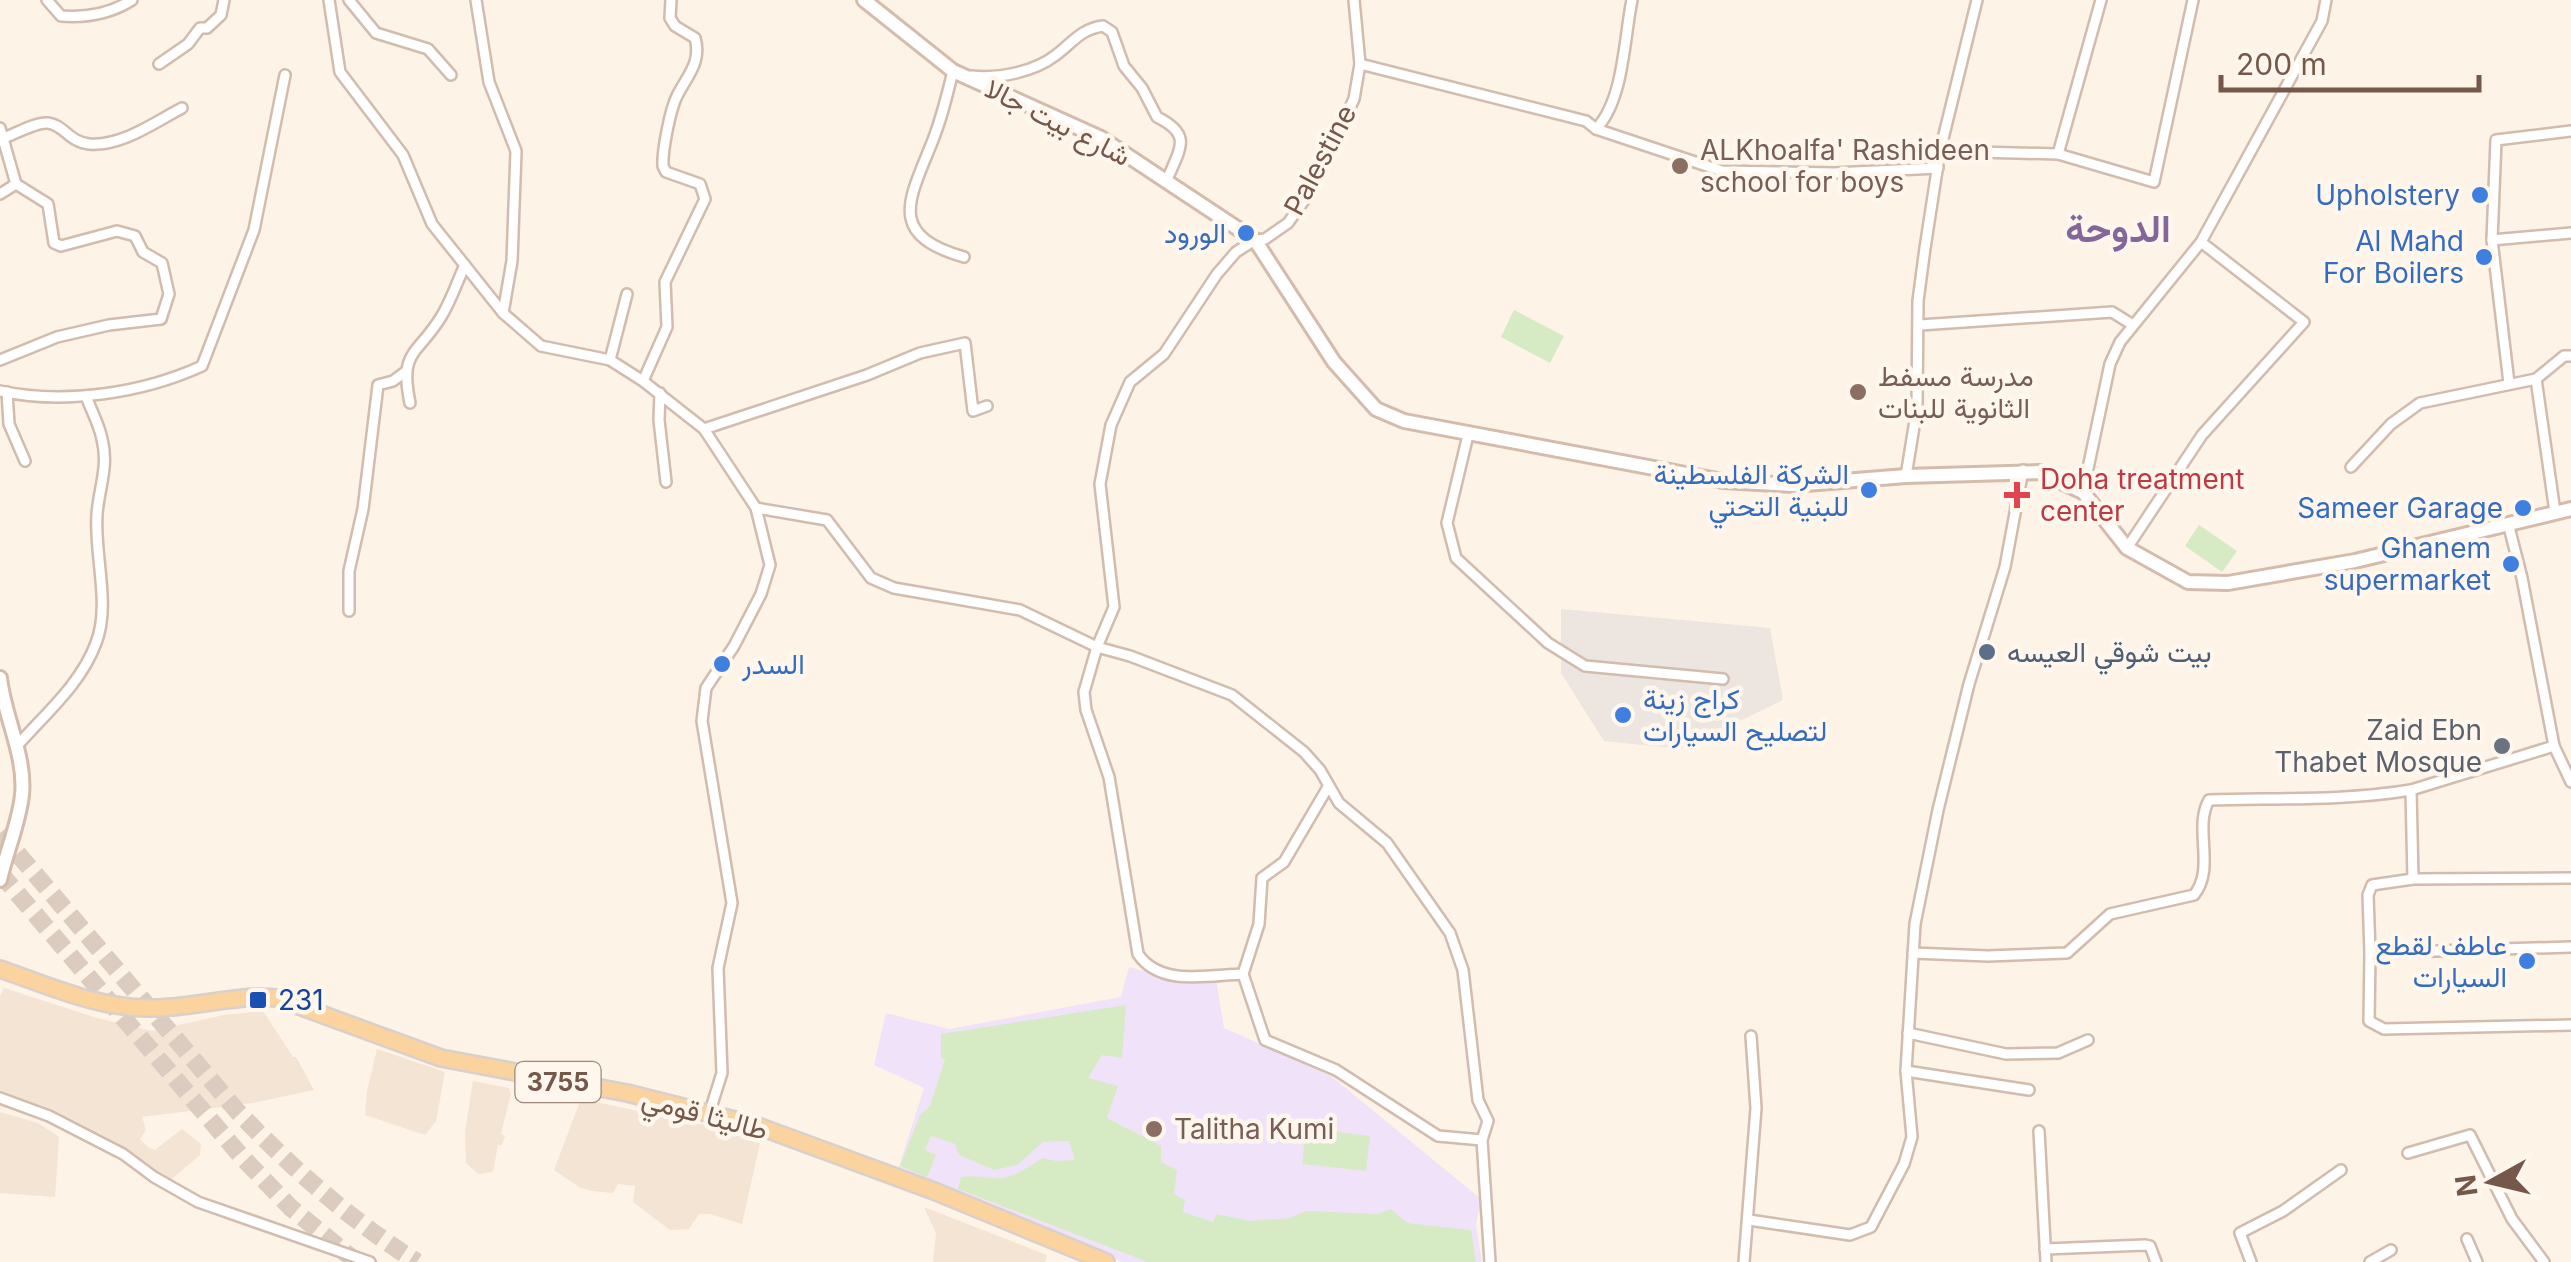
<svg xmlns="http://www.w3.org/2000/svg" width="2571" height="1262" viewBox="0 0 2571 1262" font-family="Inter,Vazirmatn,sans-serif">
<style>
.residential{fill:#f4e4d4}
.industrial{fill:#ede5e0}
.education{fill:#f0e3f9}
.green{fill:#d6ebc4}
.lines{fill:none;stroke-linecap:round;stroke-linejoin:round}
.highway-tunnel{stroke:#dbccbf;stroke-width:18;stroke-dasharray:18 9;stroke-linecap:butt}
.street-casing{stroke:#d1bcae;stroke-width:14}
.secondary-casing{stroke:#d4bbac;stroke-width:18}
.primary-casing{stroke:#d9d0cc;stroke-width:20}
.street{stroke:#fff;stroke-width:9}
.secondary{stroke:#fff;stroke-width:12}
.primary{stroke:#fbd39e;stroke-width:15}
.education-dot{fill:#8d6e63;stroke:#fff7ed;stroke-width:4}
.shop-dot{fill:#3f7fe0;stroke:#fff7ed;stroke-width:4}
.health-dot{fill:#e0444e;stroke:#fff7ed;stroke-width:4}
.service-dot{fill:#5c6f8a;stroke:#fff7ed;stroke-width:4}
.worship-dot{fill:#6b7280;stroke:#fff7ed;stroke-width:4}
.transit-dot{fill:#1a4fb4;stroke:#fff7ed;stroke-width:4}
.labels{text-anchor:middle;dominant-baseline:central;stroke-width:9;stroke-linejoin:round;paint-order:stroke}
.shield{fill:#fff7ed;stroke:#9f887b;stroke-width:2.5}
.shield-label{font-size:25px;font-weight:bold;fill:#76584a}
.street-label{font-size:28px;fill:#76584a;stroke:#fff7ed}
.education-label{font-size:28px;fill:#785e54;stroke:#fff7ed;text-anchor:start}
.shop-label{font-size:28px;fill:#366cbe;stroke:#fff7ed;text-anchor:end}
.health-label{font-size:28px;fill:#be3a42;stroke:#fff7ed;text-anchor:start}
.service-label{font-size:28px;fill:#4e5e75;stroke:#fff7ed;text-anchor:start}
.worship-label{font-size:28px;fill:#5b616d;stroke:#fff7ed;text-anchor:end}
.transit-label{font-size:28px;fill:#164399;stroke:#fff7ed;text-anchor:start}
.district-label{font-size:38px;font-weight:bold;fill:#85669a;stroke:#fff7ed}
</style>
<rect width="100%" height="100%" fill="#fdf3e6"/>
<!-- residential -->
<g class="residential">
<path d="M4 988 97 1018 152 1031 224 1015 263 1011 293 1057H296L314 1090 253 1103 142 1117 146 1130 140 1139 149 1148 155 1150 182 1129 201 1144 200 1155 163 1186 120 1156 63 1126 0 1102V996Z"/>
<path d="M377 1049 445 1072 436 1121 425 1135 365 1115 367 1091Z"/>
<path d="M473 1081 509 1088 511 1094 501 1134 505 1136 502 1145H498L493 1172 478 1174 466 1163 465 1132Z"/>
<path d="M581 1099 710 1126 760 1143 742 1224 710 1214H699L689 1229 670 1230 633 1202 635 1186 618 1184 613 1193 592 1191 579 1187 554 1170Z"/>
<path d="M0 1112 38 1123 59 1137 55 1197 0 1193Z"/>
<path d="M924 1207 1047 1255 1045 1262H933L936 1233Z"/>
</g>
<!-- industrial -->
<path class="industrial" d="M1561 609 1770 628 1783 700 1681 749 1604 741 1561 673Z"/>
<!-- education -->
<path class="education" d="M1129 967 1185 982 1216 979 1224 1028 1331 1076 1481 1199 1476 1225 1482 1262H1122L898 1170 924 1088 874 1065 886 1013 949 1029 1121 997Z"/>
<!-- green -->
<g class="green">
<path d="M1514 310 1564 336 1550 363 1501 337Z"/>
<path d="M2199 525 2237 551 2222 572 2185 546Z"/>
<path d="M1126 1005 1122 1058 1102 1055 1088 1078 1118 1086 1107 1118 1161 1146V1162L1177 1170 1174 1194 1185 1200 1183 1212 1213 1222 1217 1214 1250 1221 1290 1218 1306 1211 1377 1214 1391 1209 1407 1223 1471 1230 1476 1262H1148L958 1189 961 1177C974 1175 983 1178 996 1178 1013 1179 1029 1166 1043 1158L1056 1161 1075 1160 1069 1141 1043 1142 1017 1165 994 1170 959 1155 955 1144 931 1136 925 1150 936 1155 927 1177 900 1166 920 1115 930 1106 945 1059 941 1058V1034Z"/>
<path d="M1306 1128 1370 1136 1366 1171 1302 1164Z"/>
</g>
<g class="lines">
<!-- highway-tunnel -->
<g class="highway-tunnel">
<path d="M0 833 238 1112C293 1169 350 1220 417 1262"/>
<path d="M0 873 241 1156 291 1208 353 1259"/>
</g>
<defs>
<g id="street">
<path d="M47 0 61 16C87 18 110 14 132 0"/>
<path d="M329 0 340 72 403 155 432 224 503 313 541 346 610 360 643 381 704 429 756 508 770 565 761 594 734 646 706 688 702 721 732 903 718 968 722 1073 710 1111"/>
<path d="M349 0 376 33 428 49 451 75"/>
<path d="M476 0 489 82 516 151 512 261 503 313"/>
<path d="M1632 0C1624 38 1624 100 1596 129L1722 171 1834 173 1938 168"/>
<path d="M159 64 188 44 200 28H207L221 15 224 0"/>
<path d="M1360 64 1586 121 1596 129"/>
<path d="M953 71C947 96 941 121 931 145 908 202 888 235 964 257"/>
<path d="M971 76C999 79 1034 72 1056 55 1073 42 1081 29 1103 26L1112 32 1124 66 1142 88 1157 117C1193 135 1180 148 1167 180"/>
<path d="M0 128 16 184 48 204 54 243 61 246 117 231 135 236 143 252 162 263 169 294 161 319 109 325 57 337 0 360"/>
<path d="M4 138C17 133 36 122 48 123 64 125 69 142 89 144 121 147 155 122 182 108"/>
<path d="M1940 151 2058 154 2154 182 2193 0"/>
<path d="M2058 154 2101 0"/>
<path d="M0 194 16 184"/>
<path d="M2492 240 2571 233"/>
<path d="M1920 325 2112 312 2133 325"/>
<path d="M610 360 627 294"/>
<path d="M2536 379 2555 512"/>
<path d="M643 381 667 327 665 282 705 199 700 184 666 172 663 166C662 152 670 110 677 96 687 76 702 62 695 38L675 26 670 18 671 0"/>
<path d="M2509 383 2492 240 2496 140 2571 131"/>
<path d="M0 391C65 405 143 393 202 366L254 230 285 75"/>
<path d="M7 392 9 424 25 461"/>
<path d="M660 393 659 420 666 482"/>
<path d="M410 403C399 350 417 356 441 317 451 301 457 282 465 265"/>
<path d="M704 429 867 375 920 353 965 343 973 411 987 406"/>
<path d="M1468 435 1447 523 1456 558 1548 643 1585 666 1723 679"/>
<path d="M2351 467 2391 424 2420 403 2536 379 2564 356H2571"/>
<path d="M1906 476 1917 408 1918 301 1925 248 1940 151 1977 0"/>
<path d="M2083 492 2110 364 2120 342 2201 242 2322 21 2326 0"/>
<path d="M756 508 827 520 871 578 894 588 1020 610 1097 647 1130 656 1232 695 1304 752 1320 770 1339 803 1387 843 1450 933 1463 970 1478 1100 1488 1121 1482 1140 1490 1262"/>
<path d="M2508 523 2522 578 2554 746 2571 782"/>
<path d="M2127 548 2202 435 2304 322 2201 242"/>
<path d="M349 611V571L363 509 378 385 393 381 405 372"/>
<path d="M17 746C45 714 81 684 96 643 111 605 94 555 97 514 99 488 109 466 102 439 99 424 91 410 86 396"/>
<path d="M1328 787 1284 862 1262 878 1259 924 1243 974 1265 1040 1336 1070 1438 1136 1482 1140"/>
<path d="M2411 790 2413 879"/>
<path d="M2571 947 2370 953 2369 1021 2384 1029 2571 1025"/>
<path d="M1913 953 1988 956 2067 953 2110 914 2194 895C2216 868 2193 828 2209 800 2277 798 2344 801 2411 790L2554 746"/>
<path d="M2370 953 2368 895 2372 885 2413 879 2571 878"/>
<path d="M1243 974C1209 975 1160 987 1138 954L1109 777 1086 710 1084 692 1097 647 1114 607 1100 484 1111 425 1130 382 1164 354 1217 274 1236 252 1255 240 1265 239 1288 223 1310 192 1354 99 1360 64 1354 0"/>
<path d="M1908 1033 2006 1054 2058 1053 2088 1040"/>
<path d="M1906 1071 2029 1090"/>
<path d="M0 1098 49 1116 123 1154 154 1177 198 1202 370 1262"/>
<path d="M2039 1131 2046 1262"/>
<path d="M2408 1153 2470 1135 2512 1219 2544 1262"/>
<path d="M1749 1220 1850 1235 1871 1227 1904 1164 1912 1137 1906 1071 1915 924 1938 810 1969 684 2005 567 2023 470"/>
<path d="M2467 1239 2477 1262"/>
<path d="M2045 1249 2145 1245 2150 1246 2156 1262"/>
<path d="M1744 1262 1756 1108 1751 1036"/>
<path d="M2251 1262 2240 1233 2283 1211 2341 1170"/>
<path d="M2370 1262 2391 1250"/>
</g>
<g id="secondary">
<path d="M864 0 953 71 1101 138 1255 240 1334 362 1376 409 1404 421 1723 481 1793 485 1906 476 2040 472 2083 492 2127 548 2188 582 2228 583 2355 561 2571 509"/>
<path d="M0 678C4 716 26 756 22 795 19 823 6 853 0 880"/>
</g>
<path id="primary" d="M0 969C49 986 100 1009 152 1008 195 1008 234 994 277 998L441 1058 627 1093 755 1125 934 1191 1106 1262"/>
</defs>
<!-- street casing -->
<use href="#street" class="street-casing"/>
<!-- secondary casing -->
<use href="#secondary" class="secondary-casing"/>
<!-- primary casing -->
<use href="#primary" class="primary-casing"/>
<!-- street -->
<use href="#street" class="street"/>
<!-- secondary -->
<use href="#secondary" class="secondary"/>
<!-- primary -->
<use href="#primary" class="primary"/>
</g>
<!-- markers -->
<g class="education-dot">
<circle cx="1680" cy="166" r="10"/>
<circle cx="1858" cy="392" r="10"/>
<circle cx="1154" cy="1129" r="10"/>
</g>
<g class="shop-dot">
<circle cx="2480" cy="195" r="10"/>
<circle cx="1246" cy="233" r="10"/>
<circle cx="2484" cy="257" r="10"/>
<circle cx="1869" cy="490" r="10"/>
<circle cx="2523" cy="508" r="10"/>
<circle cx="2511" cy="564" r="10"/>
<circle cx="722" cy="664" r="10"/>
<circle cx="1623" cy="715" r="10"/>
<circle cx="2527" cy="961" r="10"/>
</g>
<path class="health-dot" d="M2012 480h10v10h10v10h-10v10h-10v-10h-10v-10h10z"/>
<circle class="service-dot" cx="1987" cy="652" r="10"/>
<circle class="worship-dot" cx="2502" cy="746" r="10"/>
<rect class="transit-dot" x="248" y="990" width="20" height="20" rx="5"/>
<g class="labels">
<!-- shield labels -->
<rect class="shield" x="515.5" y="1062" width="85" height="40" rx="8"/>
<g class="shield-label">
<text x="558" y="1082">3755</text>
</g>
<!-- street labels -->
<g class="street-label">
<text transform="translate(1058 122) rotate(27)">شارع بيت جالا</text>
<text transform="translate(1320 160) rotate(-62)">Palestine</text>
<text transform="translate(705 1114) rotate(15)">طاليثا قومي</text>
</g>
<!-- education labels -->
<g class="education-label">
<text x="1700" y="150">ALKhoalfa' Rashideen<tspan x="1700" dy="32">school for boys</tspan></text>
<text x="1878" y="376">مدرسة مسفط<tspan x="1878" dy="32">الثانوية للبنات</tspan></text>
<text x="1174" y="1129">Talitha Kumi</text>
</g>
<!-- shop labels -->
<g class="shop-label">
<text x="2460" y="195">Upholstery</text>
<text x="1226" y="233">الورود</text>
<text x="2464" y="241">Al Mahd<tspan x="2464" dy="32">For Boilers</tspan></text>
<text x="1849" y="474">الشركة الفلسطينة<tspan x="1849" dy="32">للبنية التحتي</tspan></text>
<text x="2503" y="508">Sameer Garage</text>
<text x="2491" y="548">Ghanem<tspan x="2491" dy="32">supermarket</tspan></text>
<text x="742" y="664" text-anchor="start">السدر</text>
<text x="1643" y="699" text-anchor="start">كراج زينة<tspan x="1643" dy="32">لتصليح السيارات</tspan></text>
<text x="2507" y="945">عاطف لقطع<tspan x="2507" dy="32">السيارات</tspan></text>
</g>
<!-- health labels -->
<g class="health-label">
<text x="2040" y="479">Doha treatment<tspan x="2040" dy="32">center</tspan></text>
</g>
<!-- service labels -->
<g class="service-label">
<text x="2007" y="652">بيت شوقي العيسه</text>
</g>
<!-- worship labels -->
<g class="worship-label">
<text x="2482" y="730">Zaid Ebn<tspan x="2482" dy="32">Thabet Mosque</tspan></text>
</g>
<!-- transit labels -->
<g class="transit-label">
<text x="278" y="1000">231</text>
</g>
<!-- district labels -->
<g class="district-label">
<text x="2118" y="228">الدوحة</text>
</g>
</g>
<!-- north arrow -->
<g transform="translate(2491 1182) rotate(262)" stroke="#fff7ed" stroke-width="8" paint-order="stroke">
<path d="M0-8L18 38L0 25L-18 38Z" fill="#76584a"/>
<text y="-15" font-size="28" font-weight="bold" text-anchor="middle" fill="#76584a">N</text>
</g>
<!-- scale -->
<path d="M2221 75v15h258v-15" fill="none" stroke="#76584a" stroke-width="5"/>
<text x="2236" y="75" font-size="30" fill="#76584a" stroke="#fff7ed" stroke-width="8" paint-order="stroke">200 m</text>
</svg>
